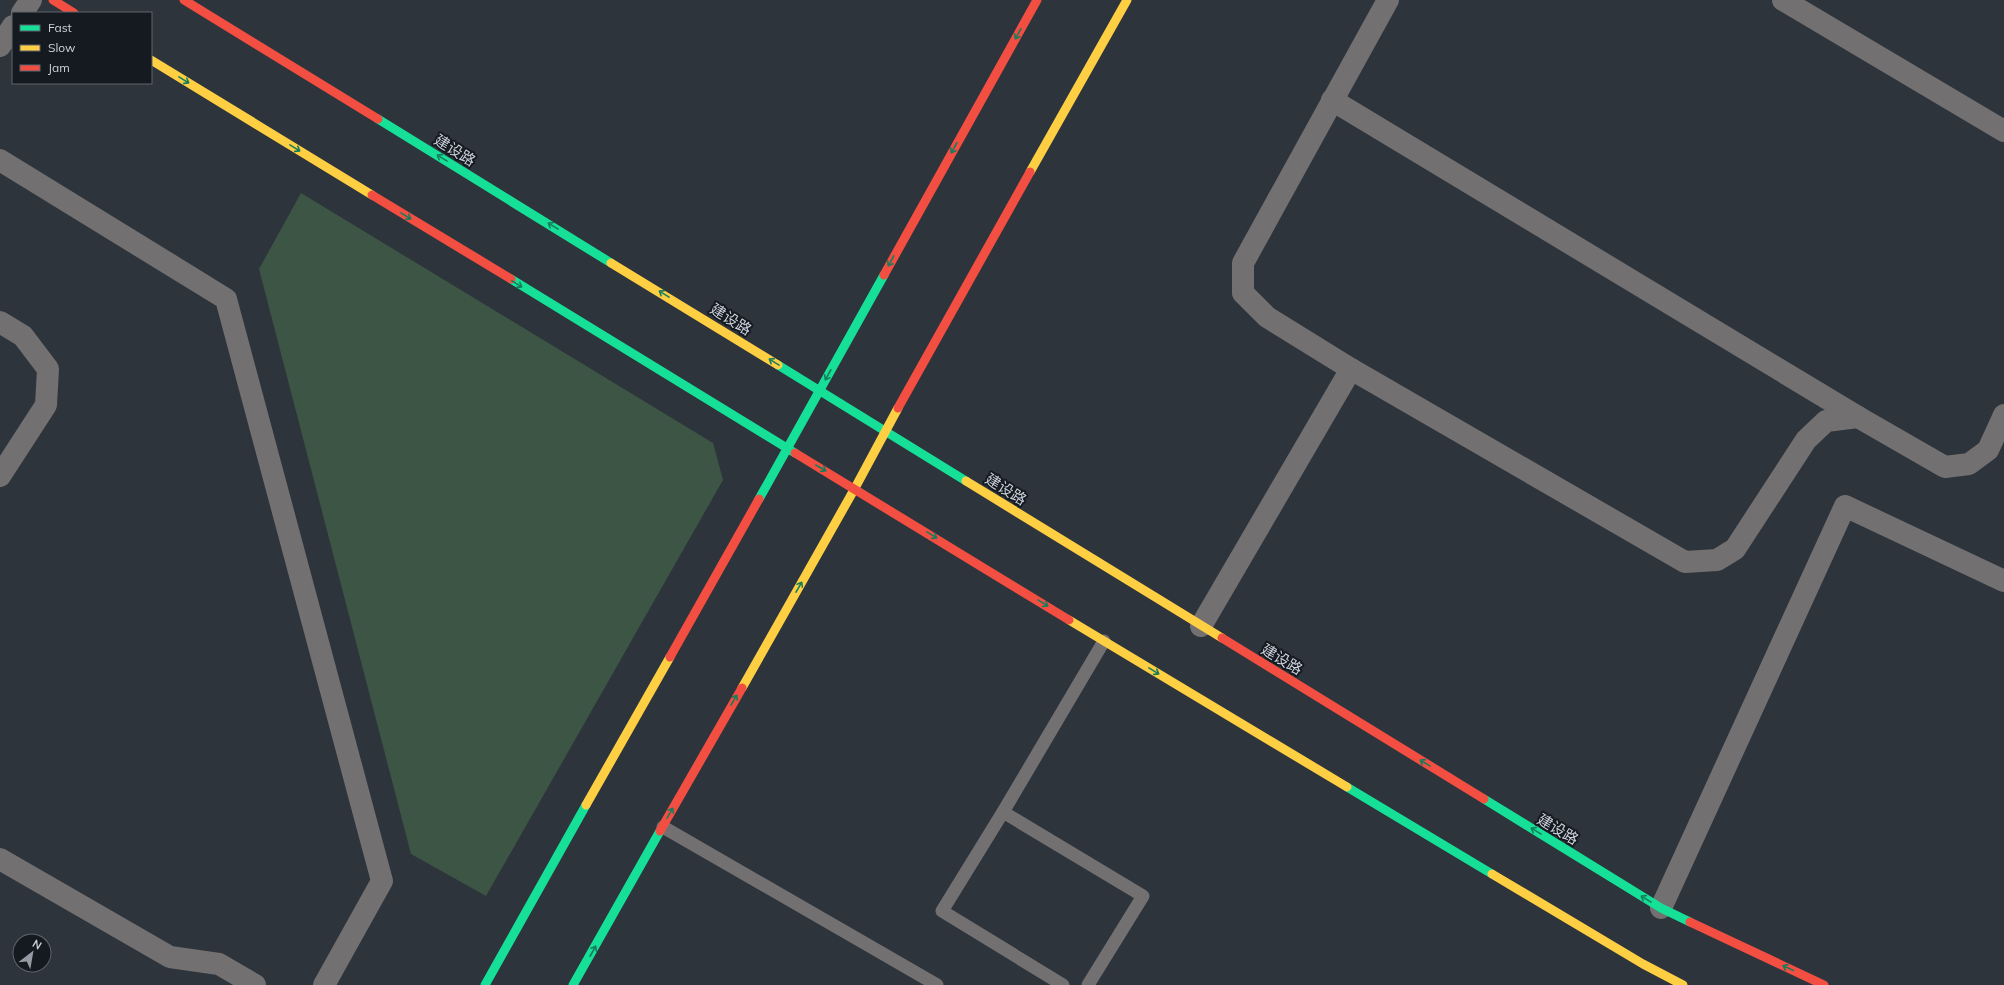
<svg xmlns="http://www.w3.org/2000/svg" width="2004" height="985" viewBox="0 0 2004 985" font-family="Mulish,'Noto Sans SC',sans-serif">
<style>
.green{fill:#3c5544}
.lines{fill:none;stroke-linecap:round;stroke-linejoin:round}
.lane{stroke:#737071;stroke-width:13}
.street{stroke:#737071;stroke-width:22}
.fast{stroke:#16e098;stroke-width:9}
.slow{stroke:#ffcf43;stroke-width:9}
.jam{stroke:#f24e42;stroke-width:9}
.oneway{stroke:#167d5c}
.labels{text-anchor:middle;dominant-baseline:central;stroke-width:4;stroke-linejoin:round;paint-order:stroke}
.street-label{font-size:15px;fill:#ccd3dc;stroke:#151a21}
</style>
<rect width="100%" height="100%" fill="#2d343b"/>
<!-- green -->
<path class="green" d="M301 193 713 443 723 480 486 896 411 854 259 269Z"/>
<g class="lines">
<!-- lane -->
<g class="lane">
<path d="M1003 812 1143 896 1088 985"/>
<path d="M663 827 937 985"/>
<path d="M1063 985 942 911 1003 812 1104 641"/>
</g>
<!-- street -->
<g class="street">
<path d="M1388 0 1243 263V293L1267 317 1351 369 1685 562 1717 560 1735 549 1806 440 1826 421 1858 417 1945 467 1969 464 1988 450 2004 415"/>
<path d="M1783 0 2004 131"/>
<path d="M22 13 31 0"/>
<path d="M0 46 13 26"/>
<path d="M1332 100 1858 417"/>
<path d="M0 160 226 299 382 881 324 985"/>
<path d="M0 322 23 336 48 369 46 405 0 476"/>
<path d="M1201 626 1351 369"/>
<path d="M0 859 170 957 219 964 255 985"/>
<path d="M1661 908 1845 506 2004 581"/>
</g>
<!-- fast -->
<g class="fast">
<path d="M378 119 611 263"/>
<path d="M511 279 795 453"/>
<path d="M778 365 966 481"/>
<path d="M759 499 884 275"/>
<path d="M1347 787 1492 874"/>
<path d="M1484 799 1661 908 1690 922"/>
<path d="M485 985 586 805"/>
<path d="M573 985 660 831"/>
</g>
<!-- slow -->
<g class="slow">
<path d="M151 60 372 195"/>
<path d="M1030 172 1127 0"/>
<path d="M611 263 778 365"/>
<path d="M966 481 1222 638"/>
<path d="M1069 620 1347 787"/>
<path d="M742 688 855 488 898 408"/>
<path d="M586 805 670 657"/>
<path d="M1492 874 1643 964 1683 985"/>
</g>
<!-- jam -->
<g class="jam">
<path d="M53 0 74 13"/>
<path d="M184 0 378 119"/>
<path d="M372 195 511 279"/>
<path d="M884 275 1037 0"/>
<path d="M898 408 1030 172"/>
<path d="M795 453 1069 620"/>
<path d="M1222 638 1484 799"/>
<path d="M670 657 759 499"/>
<path d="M660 831 742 688"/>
<path d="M1690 922 1824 985"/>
</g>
</g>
<!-- one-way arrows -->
<defs><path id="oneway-shaft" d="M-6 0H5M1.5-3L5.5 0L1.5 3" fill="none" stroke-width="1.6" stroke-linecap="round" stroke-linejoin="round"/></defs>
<g class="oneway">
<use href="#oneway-shaft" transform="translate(1018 34) rotate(119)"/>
<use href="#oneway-shaft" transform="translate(184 80) rotate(31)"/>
<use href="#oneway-shaft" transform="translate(295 148) rotate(31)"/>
<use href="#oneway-shaft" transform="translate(954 148) rotate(119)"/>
<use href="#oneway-shaft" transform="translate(442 158) rotate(-148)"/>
<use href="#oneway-shaft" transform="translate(406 216) rotate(31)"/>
<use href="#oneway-shaft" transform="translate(553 226) rotate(-148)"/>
<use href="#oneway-shaft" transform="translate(891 261) rotate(119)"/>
<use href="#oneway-shaft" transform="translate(517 284) rotate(31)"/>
<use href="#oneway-shaft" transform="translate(664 294) rotate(-148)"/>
<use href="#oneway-shaft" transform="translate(774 362) rotate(-148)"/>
<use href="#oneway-shaft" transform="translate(828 375) rotate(119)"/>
<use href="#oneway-shaft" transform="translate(821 468) rotate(30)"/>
<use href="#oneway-shaft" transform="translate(932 535) rotate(32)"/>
<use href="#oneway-shaft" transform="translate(799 587) rotate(-60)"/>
<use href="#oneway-shaft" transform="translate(1043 603) rotate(32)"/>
<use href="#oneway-shaft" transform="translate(1154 671) rotate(31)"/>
<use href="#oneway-shaft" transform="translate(734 700) rotate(-60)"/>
<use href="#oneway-shaft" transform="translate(1425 763) rotate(-149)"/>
<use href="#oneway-shaft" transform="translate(670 813) rotate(-60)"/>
<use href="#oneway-shaft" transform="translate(1536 831) rotate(-149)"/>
<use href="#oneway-shaft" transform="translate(1646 899) rotate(-149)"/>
<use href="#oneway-shaft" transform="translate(593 951) rotate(-61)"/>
<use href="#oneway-shaft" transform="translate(1788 968) rotate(-155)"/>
</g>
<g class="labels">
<!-- street labels -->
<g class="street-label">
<text transform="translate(455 150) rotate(32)">建设路</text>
<text transform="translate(731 319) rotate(32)">建设路</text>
<text transform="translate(1006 489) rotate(32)">建设路</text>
<text transform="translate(1282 659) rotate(31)">建设路</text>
<text transform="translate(1558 829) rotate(31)">建设路</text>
</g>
</g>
<!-- legend -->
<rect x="12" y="12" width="140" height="72" fill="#151a21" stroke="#5e646c"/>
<rect x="20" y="25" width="20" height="6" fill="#16e098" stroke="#5e646c"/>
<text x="48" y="32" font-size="12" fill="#ccd3dc">Fast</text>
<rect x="20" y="45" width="20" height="6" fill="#ffcf43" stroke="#5e646c"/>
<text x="48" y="52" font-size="12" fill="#ccd3dc">Slow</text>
<rect x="20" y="65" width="20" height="6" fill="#f24e42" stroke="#5e646c"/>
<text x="48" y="72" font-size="12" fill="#ccd3dc">Jam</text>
<!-- north arrow -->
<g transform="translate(32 953) rotate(31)"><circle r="19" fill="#151a21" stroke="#5e646c"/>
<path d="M0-3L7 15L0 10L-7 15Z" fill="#949ba4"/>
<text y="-6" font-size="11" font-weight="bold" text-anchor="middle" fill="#ccd3dc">N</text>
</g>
</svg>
